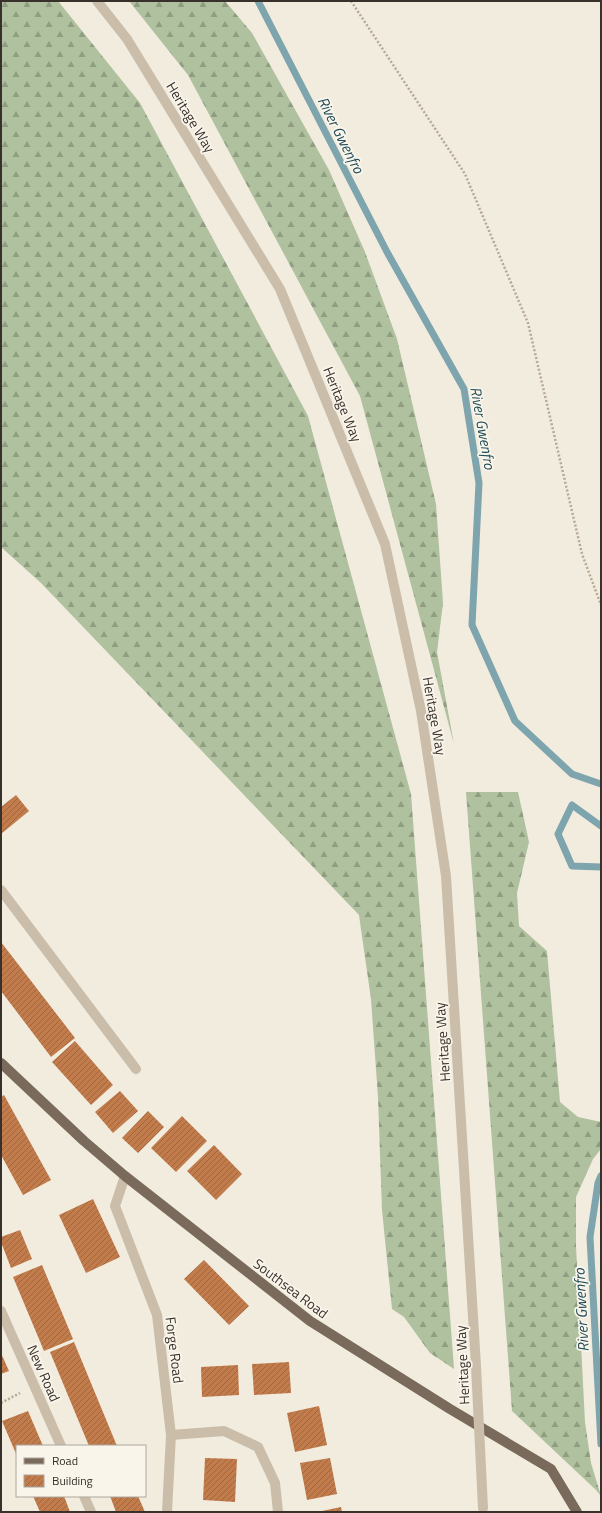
<svg xmlns="http://www.w3.org/2000/svg" width="602" height="1513" viewBox="0 0 602 1513" font-family="'Titillium Web',sans-serif">
<style>
.forest{fill:url(#forest-firs)}
.lines{fill:none;stroke-linecap:round;stroke-linejoin:round}
.stream{stroke:#7ea4ae;stroke-width:7}
.building{fill:url(#building-hatch)}
.path{stroke:#b6a894;stroke-width:2.5;stroke-dasharray:2 2;stroke-linecap:butt}
.minor{stroke:#cabeaa;stroke-width:10}
.major{stroke:#796a5b;stroke-width:10}
.minor-bridge{stroke:#cabeaa;stroke-width:10}
.labels{text-anchor:middle;dominant-baseline:central;stroke-width:3.5;stroke-linejoin:round;paint-order:stroke}
.street-label{font-size:14px;fill:#38302a;stroke:#f9f5eb}
.water-label{font-size:15px;font-style:italic;fill:#204b58;stroke:#f9f5eb}
</style>
<defs>
<pattern id="forest-firs" width="22" height="20" patternUnits="userSpaceOnUse"><rect width="22" height="20" fill="#afc19e"/><path d="M5 1l3.5 6h-7zM16 11l3.5 6h-7z" fill="#8f9d81"/></pattern>
<pattern id="building-hatch" width="6" height="6" patternUnits="userSpaceOnUse"><rect width="6" height="6" fill="#c27c4c"/><path d="M-1 1l2-2M0 6l6-6M5 7l2-2" fill="none" stroke="#9f663f"/></pattern>
</defs>
<rect width="100%" height="100%" fill="#f2ecde"/>
<!-- forest -->
<g class="forest">
<path d="M1 1H58L140 103 308 416 411 794 454 1369 430 1353 404 1317 392 1309 382 1210 378 1097 371 999 359 915 41 583 1 547Z"/>
<path d="M129 1H225L252 33 329 170 365 252 397 339 436 504 443 603 437 652 454 744 360 396 188 75Z"/>
<path d="M466 792H518L529 842 517 893 519 926 547 951 560 1102 578 1117 601 1122V1149L593 1159 576 1197V1246L585 1422 591 1463 601 1496 596 1490 512 1411Z"/>
</g>
<g class="lines">
<!-- stream -->
<g class="stream">
<path d="M258 1 387 252 464 389 479 483 472 625 515 721 572 774 601 784"/>
<path d="M601 826 572 805 558 834 572 866 601 867"/>
<path d="M601 1176 598 1183 590 1237 601 1444"/>
</g>
</g>
<!-- building -->
<g class="building">
<path d="M16 795 29 811 1 834V807Z"/>
<path d="M1 942 75 1038 51 1057 1 991Z"/>
<path d="M75 1041 113 1085 91 1105 52 1062Z"/>
<path d="M120 1091 138 1111 113 1133 95 1112Z"/>
<path d="M4 1095 51 1180 23 1195 1 1155V1097Z"/>
<path d="M148 1111 164 1127 138 1153 122 1138Z"/>
<path d="M182 1116 207 1141 176 1172 151 1148Z"/>
<path d="M214 1145 242 1174 216 1200 187 1171Z"/>
<path d="M93 1199 120 1257 86 1273 59 1215Z"/>
<path d="M20 1230 32 1259 11 1268 1 1242V1237Z"/>
<path d="M204 1260 249 1306 229 1325 184 1279Z"/>
<path d="M42 1265 73 1339 44 1351 13 1277Z"/>
<path d="M74 1342 117 1446H89L50 1352Z"/>
<path d="M1 1353 9 1371 1 1374Z"/>
<path d="M289 1362 291 1393 254 1395 252 1364Z"/>
<path d="M238 1365 239 1395 202 1397 201 1367Z"/>
<path d="M319 1406 327 1445 295 1452 287 1413Z"/>
<path d="M28 1411 43 1446H17V1456L2 1421Z"/>
<path d="M205 1458 237 1459 235 1502 203 1500Z"/>
<path d="M330 1458 337 1494 307 1500 300 1463Z"/>
<path d="M33 1496H64L70 1512H40Z"/>
<path d="M110 1496H138L145 1512H116Z"/>
<path d="M341 1507 342 1512H322V1511Z"/>
</g>
<g class="lines">
<!-- path -->
<g class="path">
<path d="M351 1 465 174 528 323 582 554 601 605"/>
<path d="M1 1403 20 1393"/>
</g>
<!-- minor -->
<g class="minor">
<path d="M97 1 127 39 280 289 385 544 421 711 446 876 476 1366"/>
<path d="M1 890 136 1069"/>
<path d="M125 1176 115 1206 157 1315 171 1435 167 1512"/>
<path d="M1 1311 61 1446"/>
<path d="M171 1435 224 1431 258 1447 275 1483 278 1512"/>
<path d="M84 1496 91 1512"/>
</g>
<!-- major -->
<path class="major" d="M1 1063 84 1141 125 1176 310 1321 450 1409 551 1469 577 1512"/>
<!-- minor-bridge -->
<path class="minor-bridge" d="M476 1366 483 1508"/>
</g>
<g class="labels">
<!-- street labels -->
<g class="street-label">
<text transform="translate(191 117) rotate(59)">Heritage Way</text>
<text transform="translate(343 404) rotate(68)">Heritage Way</text>
<text transform="translate(435 716) rotate(80)">Heritage Way</text>
<text transform="translate(442 1042) rotate(-94)">Heritage Way</text>
<text transform="translate(291 1288) rotate(37)">Southsea Road</text>
<text transform="translate(175 1350) rotate(83)">Forge Road</text>
<text transform="translate(462 1365) rotate(-93)">Heritage Way</text>
<text transform="translate(44 1373) rotate(66)">New Road</text>
</g>
<!-- water labels -->
<g class="water-label">
<text transform="translate(341 135) rotate(63)">River Gwenfro</text>
<text transform="translate(483 428) rotate(80)">River Gwenfro</text>
<text transform="translate(581 1310) rotate(-93)">River Gwenfro</text>
</g>
</g>
<!-- border -->
<rect width="602" height="1513" fill="none" stroke="#38302a" stroke-width="4"/>
<!-- legend -->
<rect x="16" y="1445" width="130" height="52" fill="#f9f5eb" stroke="#aca69e"/>
<rect x="24" y="1458" width="20" height="6" fill="#796a5b" stroke="#aca69e"/>
<text x="52" y="1465" font-size="12" fill="#38302a">Road</text>
<rect x="24" y="1475" width="20" height="12" fill="url(#building-hatch)" stroke="#aca69e"/>
<text x="52" y="1485" font-size="12" fill="#38302a">Building</text>
</svg>
